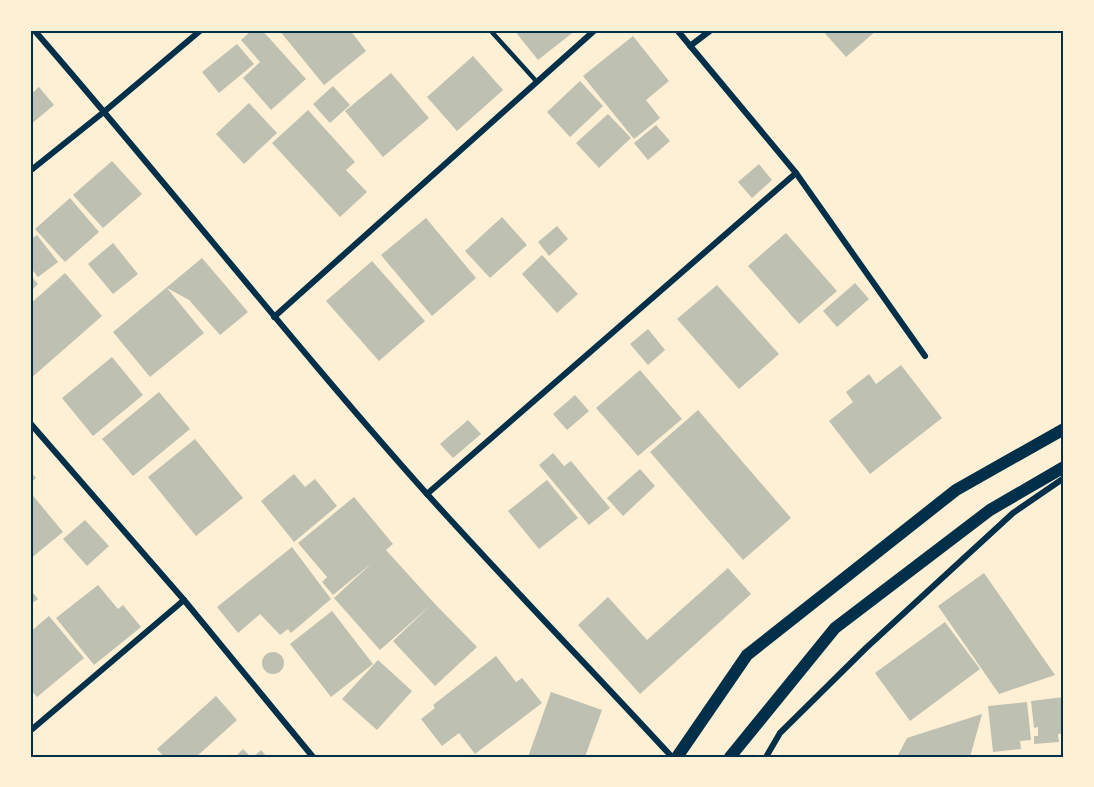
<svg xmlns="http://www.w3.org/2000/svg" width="1094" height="787" viewBox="0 0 1094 787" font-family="Signika,sans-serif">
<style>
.building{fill:#bec0b2}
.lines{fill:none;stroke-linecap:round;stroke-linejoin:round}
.service{stroke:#003049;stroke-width:4.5}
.minor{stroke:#003049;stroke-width:6}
.secondary{stroke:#003049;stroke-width:12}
.neatline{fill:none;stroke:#003049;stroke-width:2}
</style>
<rect width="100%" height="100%" fill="#fdf0d5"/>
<!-- building -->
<g class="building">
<path d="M252 30H262L306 79 271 110 243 78 260 62 241 40Z"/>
<path d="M279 30H350L366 51 324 85Z"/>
<path d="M514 30H576L538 60Z"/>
<path d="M822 30H877L846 57Z"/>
<path d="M633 36 669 81 646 100 660 118 634 139 583 76Z"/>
<path d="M237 44 254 64 219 93 202 72Z"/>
<path d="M473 56 503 90 457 131 427 97Z"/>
<path d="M391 73 429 118 383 157 345 111Z"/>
<path d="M580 81 603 106 570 137 547 112Z"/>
<path d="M333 86 350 105 330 123 313 104Z"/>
<path d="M39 87 54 105 30 125V95Z"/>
<path d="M249 103 277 133 244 164 216 134Z"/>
<path d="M308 110 355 162 346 170 367 192 340 217 272 143Z"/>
<path d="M608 114 631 138 599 168 576 143Z"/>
<path d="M656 125 670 141 648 160 634 143Z"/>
<path d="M112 161 142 194 103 228 73 195Z"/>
<path d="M759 164 772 180 752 198 738 182Z"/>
<path d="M70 198 99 232 65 262 35 229Z"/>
<path d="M502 217 527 245 490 278 465 251Z"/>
<path d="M426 218 476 278 432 316 381 255Z"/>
<path d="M557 226 568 239 549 256 538 242Z"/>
<path d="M786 233 837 291 799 324 748 266Z"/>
<path d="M37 235 58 262 38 277 30 267V240Z"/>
<path d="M113 243 138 274 113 294 88 264Z"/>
<path d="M542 255 578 294 557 313 522 274Z"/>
<path d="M202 258 248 312 220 335 189 300 167 288 204 333 150 377 113 332Z"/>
<path d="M372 261 425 321 379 361 326 301Z"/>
<path d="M65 273 102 316 30 379V304Z"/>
<path d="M30 275 38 284 30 292Z"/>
<path d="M855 283 869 299 837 327 823 311Z"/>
<path d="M717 285 779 354 739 389 677 319Z"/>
<path d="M648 329 665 350 648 365 630 344Z"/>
<path d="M112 357 143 395 93 436 62 398Z"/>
<path d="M901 365 942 418 870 474 829 421 853 402 846 392 869 374 876 384Z"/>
<path d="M640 370 682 419 638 456 596 408Z"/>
<path d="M159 392 190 429 133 476 102 439Z"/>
<path d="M575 395 589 411 567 430 553 414Z"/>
<path d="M698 410 791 518 743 560 650 452Z"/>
<path d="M468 420 481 434 453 458 440 444Z"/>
<path d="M195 439 243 498 196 536 148 477Z"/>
<path d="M553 453 564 466 571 461 610 508 589 525 539 465Z"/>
<path d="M640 469 655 486 623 516 607 498Z"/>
<path d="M30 471 36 478 30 483Z"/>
<path d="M294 474 305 487 315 479 337 506 294 542 261 501Z"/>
<path d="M547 480 578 518 539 549 508 511Z"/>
<path d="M30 492 63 532 30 559Z"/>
<path d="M354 497 393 544 386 550 434 603 477 647 435 686 393 641 431 605 380 650 334 598 372 563 333 595 322 582 327 577 298 543Z"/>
<path d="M85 520 109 546 87 566 63 539Z"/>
<path d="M292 547 331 599 291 633 288 629 280 635 260 614 238 633 217 607Z"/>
<path d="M728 568 751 594 640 694 578 625 608 597 647 640Z"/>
<path d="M984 573 1055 675 999 694 938 606Z"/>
<path d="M98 585 118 609 123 605 141 627 94 665 56 618Z"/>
<path d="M30 589 38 599 30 605Z"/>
<path d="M332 611 373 664 331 697 290 644Z"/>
<path d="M49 616 84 658 37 697 30 689V632Z"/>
<path d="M945 622 980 669 910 721 875 673Z"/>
<circle cx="273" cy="663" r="11"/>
<path d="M496 656 516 682 522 678 542 703 475 754 459 733 442 746 421 719 435 708 433 705Z"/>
<path d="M378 660 412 691 377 730 342 699Z"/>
<path d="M551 692 602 710 585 757H528Z"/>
<path d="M216 696 237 720 196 757H164L157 749Z"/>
<path d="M1064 697V733L1058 734 1059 742 1034 744V736H1038V727L1034 728 1031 701Z"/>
<path d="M1027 702 1031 740 1020 741 1021 749 993 752 988 706Z"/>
<path d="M982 714 970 757H897L907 738Z"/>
<path d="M243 749 251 757H235Z"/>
<path d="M261 750 267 757H253Z"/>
</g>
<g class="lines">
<!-- service -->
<path class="service" d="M490 30 537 82"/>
<!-- minor -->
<g class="minor">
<path d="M34 30C167 183 292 343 427 494 507 583 591 669 672 757"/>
<path d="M677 30 796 173 925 356"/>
<path d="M690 46 711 30"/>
<path d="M30 171 105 111 201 30"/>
<path d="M274 317 595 30"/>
<path d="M30 423 184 600 313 757"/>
<path d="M427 494 796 173"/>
<path d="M30 731 184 600"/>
<path d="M766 757 780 733 866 648 1013 513 1064 478"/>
</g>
<!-- secondary -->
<g class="secondary">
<path d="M677 757 747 655 956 490 1064 429"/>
<path d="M730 757 835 628 990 510 1064 467"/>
</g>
</g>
<!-- border -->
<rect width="1094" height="787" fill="none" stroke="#fdf0d5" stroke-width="63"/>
<rect x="32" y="32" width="1030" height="724" class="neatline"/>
</svg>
